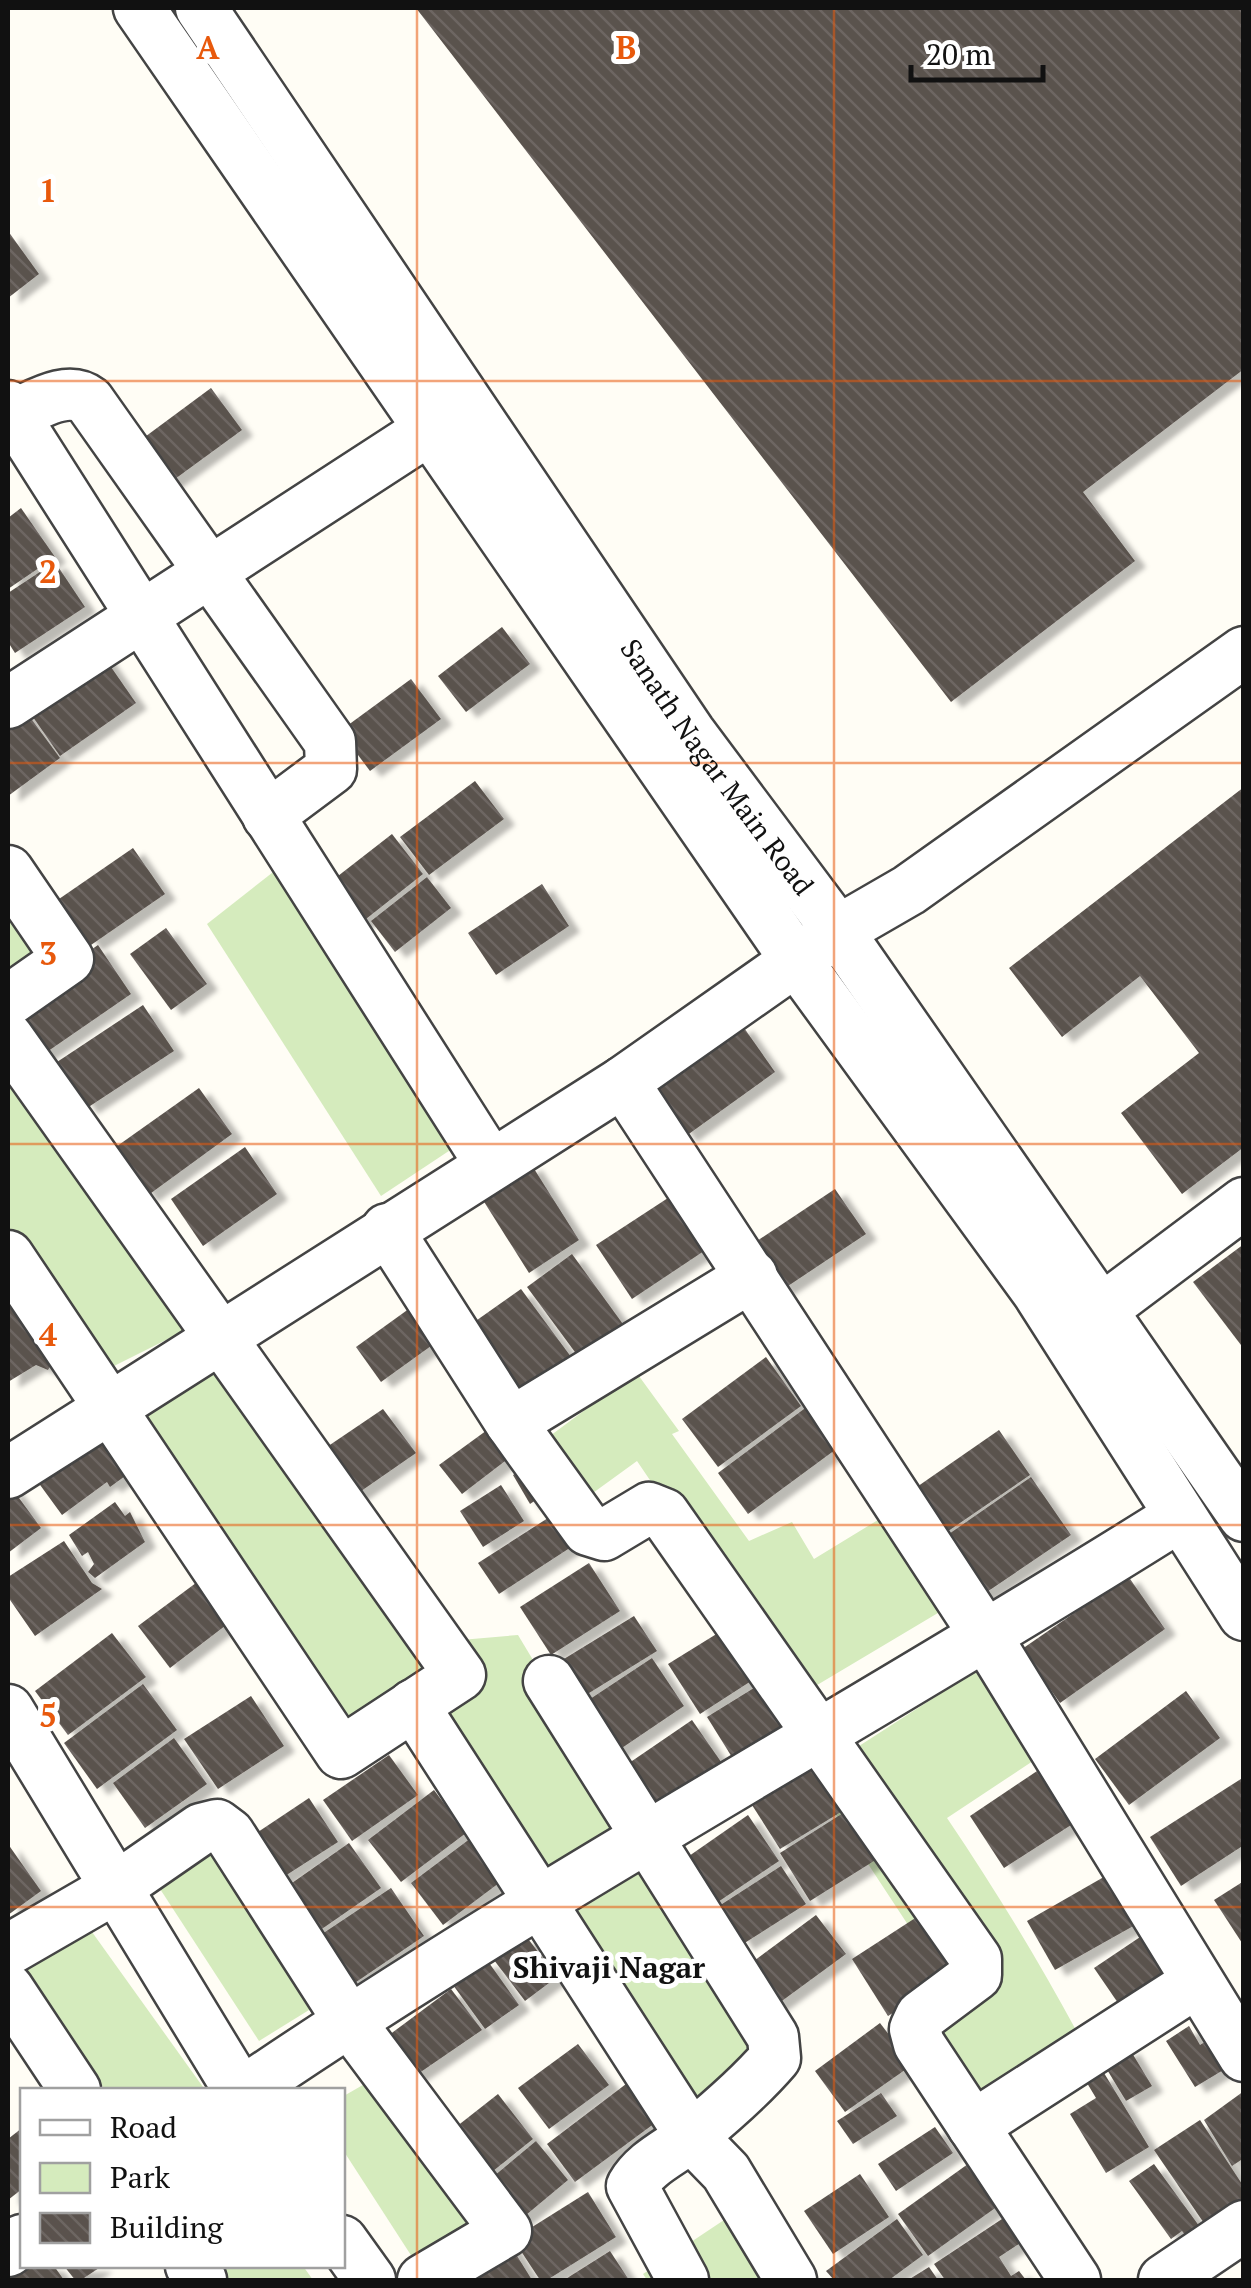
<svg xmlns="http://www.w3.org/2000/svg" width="1251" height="2288" viewBox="0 0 1251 2288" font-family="'PT Serif',serif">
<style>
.park{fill:#d5ebbd}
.building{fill:url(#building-back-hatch);filter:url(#shadow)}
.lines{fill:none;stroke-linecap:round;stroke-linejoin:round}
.minor-casing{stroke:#444;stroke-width:55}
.minor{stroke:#fff;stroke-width:50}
.grid{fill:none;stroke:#e8590c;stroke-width:2.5;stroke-opacity:0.55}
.labels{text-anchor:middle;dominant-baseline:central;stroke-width:10;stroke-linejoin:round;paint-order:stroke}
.street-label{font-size:28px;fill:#111;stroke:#fff}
.neighbourhood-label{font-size:30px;font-weight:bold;fill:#111;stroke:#fff}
.grid-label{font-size:32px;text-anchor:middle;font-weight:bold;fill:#e8590c;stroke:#fff;stroke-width:10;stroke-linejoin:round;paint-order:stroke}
</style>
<defs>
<pattern id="building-back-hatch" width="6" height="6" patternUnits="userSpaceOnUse" patternTransform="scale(2.5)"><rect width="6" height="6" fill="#5a524d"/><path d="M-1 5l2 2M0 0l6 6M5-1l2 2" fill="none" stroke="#6d6662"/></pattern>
<filter id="shadow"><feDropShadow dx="11" dy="6" stdDeviation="2.5" flood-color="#0004"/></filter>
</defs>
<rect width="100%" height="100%" fill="#fffdf5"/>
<!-- park -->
<g class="park">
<path d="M286 862 476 1133 381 1196 207 924Z"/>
<path d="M8 886 62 962 8 997Z"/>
<path d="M8 1073 188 1329 98 1374 8 1245Z"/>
<path d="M222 1351 450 1676 335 1732 123 1412Z"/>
<path d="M636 1372 679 1431 672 1434 749 1541 792 1522 814 1559 891 1512 953 1604 797 1697 637 1461 575 1506 523 1456Z"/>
<path d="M518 1635 635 1830 544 1892 423 1708 449 1641Z"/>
<path d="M980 1668 1039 1757 947 1818C997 1892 1042 1966 1084 2045L977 2117 923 2029 956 1998 811 1777Z"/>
<path d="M214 1834 330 1997 259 2041 149 1872Z"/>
<path d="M641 1849 764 2044 692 2122 550 1904Z"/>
<path d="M87 1925 203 2087 105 2090 22 1963Z"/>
<path d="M382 2074 498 2236 427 2280 343 2150 342 2097Z"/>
<path d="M736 2212 780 2280H647L643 2274Z"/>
<path d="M206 2266H303L313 2280H216Z"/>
</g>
<!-- building -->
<g class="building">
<path d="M416 8H1244V369L1083 492 1135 561 951 702Z"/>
<path d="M8 231 39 274 8 298Z"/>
<path d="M211 388 242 430 164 487 134 445Z"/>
<path d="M21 508 55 557 8 589V518Z"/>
<path d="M55 562 85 607 15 653 8 642V593Z"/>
<path d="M502 627 530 664 466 712 438 676Z"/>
<path d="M102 654 136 703 60 756 26 707Z"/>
<path d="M411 679 441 719 370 771 340 731Z"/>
<path d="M24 709 60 758 8 796V721Z"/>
<path d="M475 781 504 819 429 875 400 837Z"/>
<path d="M1244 787V1147L1182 1194 1121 1113 1199 1053 1140 976 1062 1037 1009 968Z"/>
<path d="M392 834 423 874 352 930 320 890Z"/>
<path d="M133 848 165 894 91 945 59 899Z"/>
<path d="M427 877 451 908 395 952 371 921Z"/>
<path d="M542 884 569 926 496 975 468 933Z"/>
<path d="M166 928 207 984 171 1010 130 954Z"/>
<path d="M98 945 131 994 41 1056 8 1007Z"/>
<path d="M143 1005 174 1051 87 1108 57 1062Z"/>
<path d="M742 1025 775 1072 686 1136 653 1090Z"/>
<path d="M199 1088 232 1134 147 1196 113 1149Z"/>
<path d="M245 1147 277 1194 203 1246 171 1199Z"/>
<path d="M531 1164 579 1240 529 1273 481 1197Z"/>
<path d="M835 1189 866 1234 782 1290 751 1245Z"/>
<path d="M668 1198 704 1251 632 1299 596 1245Z"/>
<path d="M1244 1244V1349L1193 1282Z"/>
<path d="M572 1254 628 1331 583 1363 527 1287Z"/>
<path d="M521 1289 577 1365 525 1402 470 1325Z"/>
<path d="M424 1298 449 1333 381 1382 356 1347Z"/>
<path d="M25 1299 56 1357 48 1370 36 1365 8 1382V1309Z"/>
<path d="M766 1357 801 1406 718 1467 682 1419Z"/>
<path d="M808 1406 839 1447 748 1514 718 1473Z"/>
<path d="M383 1409 416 1453 341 1505 315 1455Z"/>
<path d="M501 1420 522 1448 462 1494 439 1465Z"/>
<path d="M101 1430 132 1471 110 1487 107 1482 62 1515 35 1478Z"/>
<path d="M999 1430 1030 1475 941 1536 911 1491Z"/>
<path d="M531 1464 549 1491 530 1504 513 1475Z"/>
<path d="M1031 1477 1071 1535 975 1600 936 1543Z"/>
<path d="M501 1485 524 1521 483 1547 460 1511Z"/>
<path d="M11 1487 41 1528 8 1553V1490Z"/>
<path d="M115 1502 125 1516 130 1512 145 1542 95 1578 88 1572 94 1564 88 1552 82 1556 69 1535Z"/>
<path d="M562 1509 582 1540 499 1594 478 1563Z"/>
<path d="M64 1541 92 1583 102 1589 35 1636 8 1597V1577Z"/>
<path d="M589 1563 620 1611 551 1655 520 1607Z"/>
<path d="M1128 1576 1165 1629 1060 1703 1022 1649Z"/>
<path d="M204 1577 234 1619 170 1668 138 1626Z"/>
<path d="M634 1616 657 1651 581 1698 559 1662Z"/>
<path d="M731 1625 762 1674 700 1714 668 1664Z"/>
<path d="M112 1633 146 1677 68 1735 35 1691Z"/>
<path d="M652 1658 684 1706 610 1756 578 1707Z"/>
<path d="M770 1678 792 1726 735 1762 707 1717Z"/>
<path d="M143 1684 177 1730 97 1789 64 1743Z"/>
<path d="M1186 1691 1220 1738 1129 1805 1095 1759Z"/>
<path d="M251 1696 284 1746 218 1789 184 1739Z"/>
<path d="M692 1720 726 1769 647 1823 613 1774Z"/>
<path d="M174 1738 207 1784 145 1828 113 1783Z"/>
<path d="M389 1755 418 1795 352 1841 323 1800Z"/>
<path d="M1046 1765 1082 1818 1004 1868 970 1816Z"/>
<path d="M812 1767 841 1812 780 1849 752 1805Z"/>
<path d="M1244 1777V1845L1181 1886 1150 1837Z"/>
<path d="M434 1790 466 1833 401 1882 368 1840Z"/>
<path d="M309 1798 338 1842 274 1883 246 1840Z"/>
<path d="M851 1808 882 1856 810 1901 780 1853Z"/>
<path d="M748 1815 779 1861 709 1908 679 1863Z"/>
<path d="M471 1838 503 1880 443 1925 411 1883Z"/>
<path d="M349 1843 381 1888 303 1942 272 1897Z"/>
<path d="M8 1844 41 1891 8 1915Z"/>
<path d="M781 1866 806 1904 743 1944 719 1906Z"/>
<path d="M1116 1870 1144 1920 1055 1970 1027 1921Z"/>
<path d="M1244 1881V1946L1214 1900Z"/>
<path d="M391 1888 424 1936 337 1995 304 1946Z"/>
<path d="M923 1913 962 1970 888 2016 852 1959Z"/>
<path d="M816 1915 846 1954 775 2006 747 1966Z"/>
<path d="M1152 1929 1187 1980 1129 2019 1094 1968Z"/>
<path d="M526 1936 557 1977 525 2001 494 1960Z"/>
<path d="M487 1960 519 2005 485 2029 453 1985Z"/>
<path d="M451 1989 482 2030 409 2080 381 2041Z"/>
<path d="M880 2023 912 2065 845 2112 815 2071Z"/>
<path d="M1189 2026 1200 2045 1217 2034 1235 2063 1195 2087 1166 2041Z"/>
<path d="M578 2044 609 2085 549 2129 518 2088Z"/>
<path d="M1129 2048 1152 2086 1126 2101 1103 2063Z"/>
<path d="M1104 2073 1149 2147 1106 2173 1070 2114 1096 2098 1087 2083Z"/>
<path d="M626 2084 655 2123 575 2182 547 2144Z"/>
<path d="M1244 2091V2158L1232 2166 1204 2120Z"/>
<path d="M881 2093 897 2116 853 2144 837 2121Z"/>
<path d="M498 2094 533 2139 478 2183 442 2138Z"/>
<path d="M1200 2120 1244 2187V2210L1210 2232 1154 2150Z"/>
<path d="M935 2127 953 2153 896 2191 878 2164Z"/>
<path d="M22 2128V2189L8 2200V2139Z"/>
<path d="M536 2141 568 2180 514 2225 482 2186Z"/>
<path d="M968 2164 998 2206 928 2256 898 2214Z"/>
<path d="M1154 2164 1205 2234 1192 2245 1182 2231 1171 2239 1129 2181Z"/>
<path d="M860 2174 889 2217 833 2254 804 2211Z"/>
<path d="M588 2192 616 2237 547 2280H540L513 2239Z"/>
<path d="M1005 2217 1022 2242 999 2257 1011 2276 1019 2271 1026 2280H945L934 2264Z"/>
<path d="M897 2219 923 2255 889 2280H834L826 2271Z"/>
<path d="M506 2238 532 2280H437Z"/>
<path d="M610 2251 629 2280H564Z"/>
<path d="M8 2262 54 2266 64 2280H8Z"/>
<path d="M64 2266H102L81 2280H75Z"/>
<path d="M929 2267 938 2280H908Z"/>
</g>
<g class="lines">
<defs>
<g id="minor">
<path d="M139 8 798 963 1037 1291 1244 1615"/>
<path id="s1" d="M201 8 690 733 838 931 1244 1516"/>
<path d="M8 406 491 1165"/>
<path d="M13 415C35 406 67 384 89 401L330 742 331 769 268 816"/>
<path d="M8 703 427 431"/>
<path d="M8 871 68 959 8 1001"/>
<path d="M8 1038 460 1675 341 1753 8 1256"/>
<path d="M623 1082 987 1638 1244 2056"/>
<path d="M387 1229 511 1423 588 1530 604 1535 649 1508 664 1514 976 1959V1975L921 2016 915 2029 919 2044 1075 2280"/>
<path d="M1100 1311 1244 1203"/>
<path d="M511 1423 752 1276"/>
<path d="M8 1473 623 1082 838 931 909 890 1244 652"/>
<path d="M549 1681 773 2037 775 2058C751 2086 721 2112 693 2135 672 2152 646 2162 632 2186L683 2280"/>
<path d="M413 1705 691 2136 726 2172 791 2280"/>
<path d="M8 1710 239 2090"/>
<path d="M8 1950 117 1887 201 1829 217 1825 229 1834 349 2021 506 2231 423 2280"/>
<path d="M8 1989 75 2090"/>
<path d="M246 2090C548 1885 869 1712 1178 1517"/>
<path d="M973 2126 1197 1982"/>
<path d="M342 2241 370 2280"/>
<path d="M8 2251 22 2240"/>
<path d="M191 2266 201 2280"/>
<path d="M1164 2280 1244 2226"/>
</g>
</defs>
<!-- minor casing -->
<use href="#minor" class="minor-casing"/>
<!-- minor -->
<use href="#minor" class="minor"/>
</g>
<!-- grid -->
<path class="grid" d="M417 8V2280M834 8V2280M8 381H1244M8 763H1244M8 1144H1244M8 1525H1244M8 1907H1244"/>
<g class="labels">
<!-- street labels -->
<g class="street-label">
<text stroke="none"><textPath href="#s1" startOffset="918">Sanath Nagar Main Road</textPath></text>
</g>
<!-- neighbourhood labels -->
<g class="neighbourhood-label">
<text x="609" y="1967">Shivaji Nagar</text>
</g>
</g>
<g class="grid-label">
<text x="208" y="59">A</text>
<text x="626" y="59">B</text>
<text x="48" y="202">1</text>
<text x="48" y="583">2</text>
<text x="48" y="965">3</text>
<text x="48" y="1346">4</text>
<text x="48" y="1727">5</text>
</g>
<!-- border -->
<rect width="1251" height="2288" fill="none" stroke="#111111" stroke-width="20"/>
<!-- legend -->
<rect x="20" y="2088" width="325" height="180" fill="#ffffff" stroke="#a0a0a0" stroke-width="2.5"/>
<rect x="40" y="2120" width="50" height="15" fill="#ffffff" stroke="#a0a0a0" stroke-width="2.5"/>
<text x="110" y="2138" font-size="30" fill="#111111">Road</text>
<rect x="40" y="2163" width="50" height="30" fill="#d5ebbd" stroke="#a0a0a0" stroke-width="2.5"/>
<text x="110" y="2188" font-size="30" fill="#111111">Park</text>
<rect x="40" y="2213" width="50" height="30" fill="url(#building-back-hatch)" stroke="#a0a0a0" stroke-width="2.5"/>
<text x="110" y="2238" font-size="30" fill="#111111">Building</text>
<!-- scale -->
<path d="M911 65v15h132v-15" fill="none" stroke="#111111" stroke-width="5"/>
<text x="926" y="65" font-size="30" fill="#111111" stroke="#ffffff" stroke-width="8" paint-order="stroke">20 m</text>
</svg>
